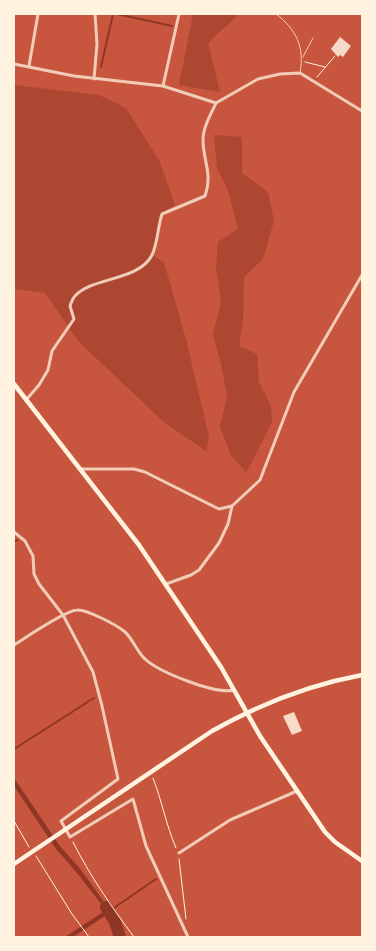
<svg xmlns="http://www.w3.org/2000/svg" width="376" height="951" viewBox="0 0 376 951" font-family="'Times New Roman',serif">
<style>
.green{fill:#ae4732}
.water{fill:#8f3625}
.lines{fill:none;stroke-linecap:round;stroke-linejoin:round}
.stream{stroke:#8f3625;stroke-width:2}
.river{stroke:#8f3625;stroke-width:12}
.building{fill:#f7dbc8}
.path{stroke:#fff3e0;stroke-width:1}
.service{stroke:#f1ccb7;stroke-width:1}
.minor{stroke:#f1ccb7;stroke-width:3}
.secondary{stroke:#fff3e0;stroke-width:4.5}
</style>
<rect width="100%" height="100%" fill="#c8553d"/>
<!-- green -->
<g class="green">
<path d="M193 14H239L208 43 220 92 179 85Z"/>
<path d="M14 85 99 95 126 108 159 160 175 205 162 214 152 255 164 262 187 343 209 437 206 451 165 423 79 342 45 293 14 289Z"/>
<path d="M214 135 242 137V173L268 192 274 221 263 259 244 277 243 320 239 346 257 354 259 382 271 406 272 422 246 473 231 455 220 427 227 396 221 364 213 334 221 302 216 268 218 242 238 229 228 191 217 168Z"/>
</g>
<!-- water -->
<path class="water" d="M14 778 60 846 81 870 117 920 113 923 108 914 73 937H65L106 910 77 873 56 849 14 786Z"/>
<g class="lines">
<!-- stream -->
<g class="stream">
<path d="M117 14 172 26"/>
<path d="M101 67 113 14"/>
<path d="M14 542 17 540"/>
<path d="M14 749 94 698"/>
<path d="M108 912 156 879"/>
</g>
<!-- river -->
<path class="river" d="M106 907 115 922 120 937"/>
</g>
<!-- building -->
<g class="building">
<path d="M340 37 351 46 343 57 340 55 338 57 331 49Z"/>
<path d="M294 712 302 731 292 735 283 716Z"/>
</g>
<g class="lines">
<!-- path -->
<g class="path">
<path d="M305 62 325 67"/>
<path d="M317 77 335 56"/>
<path d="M153 778C162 801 166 825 176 848"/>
<path d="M14 821 29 847"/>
<path d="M73 842C90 876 111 906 134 937"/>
<path d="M36 856 72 914 89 937"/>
<path d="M179 859 186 919"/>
</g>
<!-- service -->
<g class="service">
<path d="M276 14C296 29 305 47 300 73"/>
<path d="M303 57 313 38"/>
</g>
<!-- minor -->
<g class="minor">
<path d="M14 64 74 76 163 86 216 103 258 79 280 74 300 73 362 111"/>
<path d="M29 66 38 14"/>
<path d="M94 79 97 44 95 14"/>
<path d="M163 86 179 14"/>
<path d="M26 400 39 385 48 370 52 351 74 319 70 306C71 303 73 298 75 296 92 277 139 281 152 255 157 246 158 226 162 214L205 196C213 174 203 161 203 140 203 127 211 114 216 103"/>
<path d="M81 469H134L145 472 219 509 232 506 260 480 294 392 362 275"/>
<path d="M14 532 25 541 33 556 34 574 39 584 63 615 93 672 102 706 118 779 61 821 70 837 133 799 146 846 188 937"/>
<path d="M166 584 191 575 199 570 219 543 228 524 232 506"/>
<path d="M14 645C25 638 66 610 77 610 86 609 117 625 125 632 133 639 137 652 145 659 159 672 216 695 234 690"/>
<path d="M179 853 230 820 297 791"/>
</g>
<!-- secondary -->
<g class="secondary">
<path d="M14 384 139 545 221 667 260 736 325 832 335 842 362 861"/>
<path d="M14 864 212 731C260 704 308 685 362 675"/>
</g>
</g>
<!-- border -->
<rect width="376" height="951" fill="none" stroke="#fff3e0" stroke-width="30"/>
</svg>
